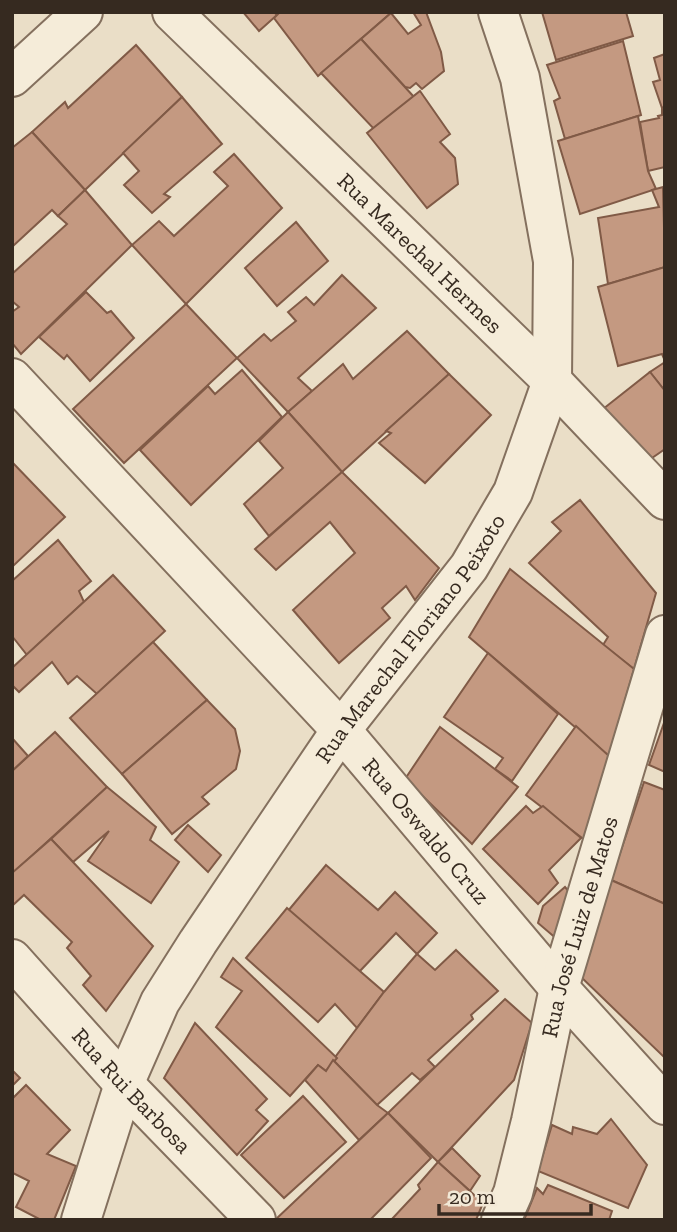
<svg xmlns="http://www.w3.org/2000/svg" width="677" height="1232" viewBox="0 0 677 1232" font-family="'Zilla Slab',serif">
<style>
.building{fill:#c49981;stroke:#805a46;stroke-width:2}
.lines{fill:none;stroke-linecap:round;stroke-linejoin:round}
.minor-casing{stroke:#84705e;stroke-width:42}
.minor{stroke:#f5ecd9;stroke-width:38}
.labels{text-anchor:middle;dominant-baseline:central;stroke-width:7;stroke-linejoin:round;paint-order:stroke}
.street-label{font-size:23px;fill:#362a20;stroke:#f2e8d6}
</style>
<rect width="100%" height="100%" fill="#eadec7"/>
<!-- building -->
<g class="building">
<path d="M243 12H274L277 15 259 31Z"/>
<path d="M280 12H392L318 76 274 18Z"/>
<path d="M413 12H426L441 52 444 71 422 89 416 83 410 88 405 87 361 39 391 13 408 34 421 25Z"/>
<path d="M542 12H626L633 36 556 60Z"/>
<path d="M361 39 414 97 374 129 321 73Z"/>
<path d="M623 41 641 115 565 139 554 101 560 98 547 65Z"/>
<path d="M136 45 182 97 85 190 32 132 65 102 68 108Z"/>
<path d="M665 54V107L662 108 653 82 660 80 654 58Z"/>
<path d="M420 91 450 134 440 142 455 158 458 184 427 208 367 133Z"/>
<path d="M182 97 222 144 164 194 170 197 152 213 124 185 139 171 123 153Z"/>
<path d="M665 107V167L648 171 640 122 659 118 658 116 662 115V108Z"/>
<path d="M638 116 648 171 656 189 580 214 558 141Z"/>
<path d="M32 132 85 190 58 216 52 210 12 247V148Z"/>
<path d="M234 154 282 208 186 304 132 245 159 221 174 236 228 186 214 172Z"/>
<path d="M663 187 665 267 608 284 598 218 659 207 652 190Z"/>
<path d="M85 190 132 245 21 354 12 343V312L19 307 12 301V274L67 224 58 216Z"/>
<path d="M296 222 328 261 277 306 245 268Z"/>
<path d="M665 267V361L662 354 618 366 598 287Z"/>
<path d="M342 275 376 308 298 378 312 391 288 412 237 358 264 334 271 341 296 321 288 312 306 297 314 305Z"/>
<path d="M86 292 107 313 111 311 134 338 90 381 67 355 64 359 39 337Z"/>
<path d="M186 304 237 358 124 463 73 409Z"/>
<path d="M407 331 449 374 342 472 288 412 343 364 353 379Z"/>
<path d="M665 362V391L650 372Z"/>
<path d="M242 370 282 417 191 505 140 450 208 386 215 394Z"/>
<path d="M650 372 665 391V449L652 458 603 409Z"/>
<path d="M449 374 491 415 425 483 379 443 391 433 386 431Z"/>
<path d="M288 412 342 472 269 536 244 504 283 468 259 441Z"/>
<path d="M12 462 65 517 12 567Z"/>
<path d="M342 472 439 568 415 600 406 586 382 608 390 618 339 663 293 610 355 553 330 522 276 570 255 549Z"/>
<path d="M580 500 656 593 634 669 603 645 608 637 529 563 561 531 552 522Z"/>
<path d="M58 540 91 581 79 591 84 602 27 655 12 636V581Z"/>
<path d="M510 569 634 669 609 756 469 637Z"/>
<path d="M113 575 165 631 97 694 77 676 68 684 52 662 19 692 12 685V668Z"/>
<path d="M153 642 207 700 122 774 70 718Z"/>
<path d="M488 653 558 714 512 781 495 769 503 758 444 717Z"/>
<path d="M207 700 235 729 240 751 236 769 202 797 209 804 172 834 122 774Z"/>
<path d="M665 720V772L649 765Z"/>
<path d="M576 726 609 756 586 841 526 795Z"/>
<path d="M440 727 518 787 472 844 405 779Z"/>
<path d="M55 732 107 787 12 874V771Z"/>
<path d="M12 738 28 756 12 771Z"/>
<path d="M644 782 665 790V904L611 880Z"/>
<path d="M107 787 156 827 150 840 179 862 151 903 88 861 109 831 73 862 51 839Z"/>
<path d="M526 806 533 813 543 806 581 838 549 870 558 883 538 904 483 849Z"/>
<path d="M188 825 221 855 208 872 175 840Z"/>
<path d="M51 839 153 946 106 1011 83 985 91 976 67 948 72 942 24 895 12 906V873Z"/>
<path d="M326 865 378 910 395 892 437 933 417 954 396 933 359 972 288 911Z"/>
<path d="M611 880 665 904V1058L580 976Z"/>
<path d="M565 887 571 894 558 940 538 923 543 906Z"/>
<path d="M287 908 384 992 357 1028 335 1004 318 1022 246 958Z"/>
<path d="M456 950 498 991 471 1015 473 1019 428 1060 435 1067 420 1080 412 1073 377 1105 333 1060 384 992 417 954 435 970Z"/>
<path d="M233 958 337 1058 326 1071 318 1065 290 1096 216 1027 242 991 221 977Z"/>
<path d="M505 999 532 1023 514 1080 438 1162 388 1113Z"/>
<path d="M195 1023 267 1099 256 1110 268 1121 237 1155 164 1078Z"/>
<path d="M333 1060 377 1105 388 1113 359 1140 305 1080 318 1065 326 1071Z"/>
<path d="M12 1070 20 1078 12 1086Z"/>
<path d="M26 1085 70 1130 47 1154 76 1166 54 1220H41L16 1207 29 1181 13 1173 12 1179V1099Z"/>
<path d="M303 1096 346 1142 284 1198 241 1155Z"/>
<path d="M388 1113 431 1158 370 1220H275Z"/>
<path d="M611 1119 647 1165 628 1208 538 1171 552 1125 572 1134 573 1127 597 1134Z"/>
<path d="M452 1148 480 1176 470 1191 438 1162Z"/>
<path d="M438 1162 483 1203 476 1220H391L420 1189 418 1185Z"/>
<path d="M548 1185 612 1211 609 1220H524L537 1188 543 1194Z"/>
</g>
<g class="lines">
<defs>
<g id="minor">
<path id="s1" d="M172 12 552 381 665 500"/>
<path d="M12 77 83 12"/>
<path id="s2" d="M12 378 341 730 559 988 665 1105"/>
<path id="s3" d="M12 959 124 1084 256 1220"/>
<path id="s4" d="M81 1220 124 1084 160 1002 198 942 341 730 469 567 513 492 552 381 553 261 520 78 498 12"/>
<path id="s5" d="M501 1220 513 1193 531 1121 559 988 665 635"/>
</g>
</defs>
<!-- minor casing -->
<use href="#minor" class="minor-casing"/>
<!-- minor -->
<use href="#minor" class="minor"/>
</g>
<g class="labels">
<!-- street labels -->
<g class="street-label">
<text stroke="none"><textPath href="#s1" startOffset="346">Rua Marechal Hermes</textPath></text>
<text stroke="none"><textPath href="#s4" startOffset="674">Rua Marechal Floriano Peixoto</textPath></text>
<text stroke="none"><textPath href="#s2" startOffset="614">Rua Oswaldo Cruz</textPath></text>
<text stroke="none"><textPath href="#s5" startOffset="304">Rua José Luiz de Matos</textPath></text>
<text stroke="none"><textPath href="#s3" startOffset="178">Rua Rui Barbosa</textPath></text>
</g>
</g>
<!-- border -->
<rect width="677" height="1232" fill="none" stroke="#362a20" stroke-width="28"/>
<!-- scale -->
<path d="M439 1204v10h152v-10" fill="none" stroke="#362a20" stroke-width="3.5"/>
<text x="449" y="1204" font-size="21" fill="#362a20" stroke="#f2e8d6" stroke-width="5" paint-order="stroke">20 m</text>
</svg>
